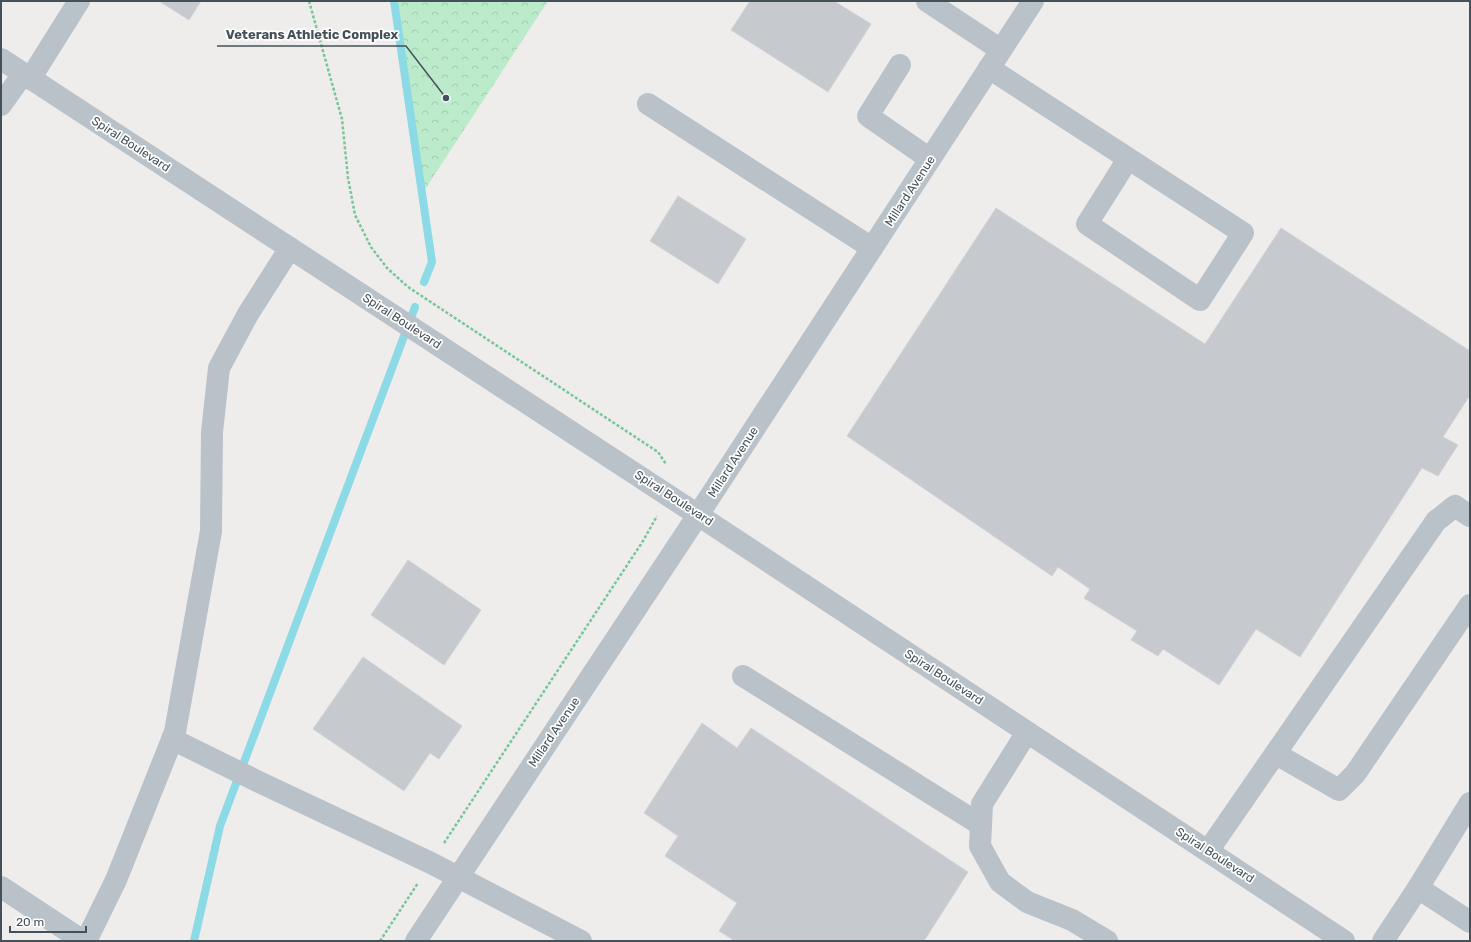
<svg xmlns="http://www.w3.org/2000/svg" width="1471" height="942" viewBox="0 0 1471 942" font-family="Rubik,sans-serif">
<style>
.park{fill:url(#park-crowns)}
.lines{fill:none;stroke-linecap:round;stroke-linejoin:round}
.stream{stroke:#8bdae6;stroke-width:8}
.building{fill:#c6cacf;stroke:#d0d3d7}
.path{stroke:#76c798;stroke-width:2.5;stroke-dasharray:3 2;stroke-linecap:butt}
.minor{stroke:#b8c2c8;stroke-width:22}
.labels{text-anchor:middle;dominant-baseline:central;stroke-width:3.5;stroke-linejoin:round;paint-order:stroke}
.street-label{font-size:12px;fill:#455158;stroke:#fff}
.leader{fill:none;stroke:#455158;stroke-width:1.5}
.callout-dot{fill:#455158;stroke:#fff;stroke-width:1.5}
.callout-label{font-size:13px;text-anchor:middle;font-weight:bold;fill:#455158;stroke:#fff;stroke-width:3.5;stroke-linejoin:round;paint-order:stroke}
</style>
<defs>
<pattern id="park-crowns" width="20" height="18" patternUnits="userSpaceOnUse"><rect width="20" height="18" fill="#bbebca"/><path d="M2 6a3 3 0 1 1 6 0M12 15a3 3 0 1 1 6 0" fill="none" stroke="#a2cbb0"/></pattern>
</defs>
<rect width="100%" height="100%" fill="#efecec"/>
<!-- park -->
<path class="park" d="M394 1H548L422 194Z"/>
<g class="lines">
<!-- stream -->
<g class="stream">
<path d="M394 1 432 262 424 282"/>
<path d="M194 941 220 826 415 307"/>
</g>
</g>
<!-- building -->
<g class="building">
<path d="M159 1H201L189 20Z"/>
<path d="M750 1H834L871 24 828 92 731 30Z"/>
<path d="M678 196 746 239 718 284 650 241Z"/>
<path d="M996 208 1205 344 1281 228 1470 351V395L1443 437 1458 445 1438 476 1422 468 1300 657 1256 629 1219 685 1163 649 1158 656 1131 640 1137 631 1084 598 1090 589 1058 567 1052 576 847 436Z"/>
<path d="M408 560 481 610 444 665 371 615Z"/>
<path d="M363 657 462 726 439 759 430 753 404 791 313 729Z"/>
<path d="M702 723 737 748 751 728 968 872 924 941H735L719 931 737 903 665 856 678 836 644 813Z"/>
</g>
<g class="lines">
<!-- path -->
<g class="path">
<path d="M309 1 342 119 348 178 355 215 371 247 387 268 408 287 658 452 666 464"/>
<path d="M444 843 643 541 657 516"/>
<path d="M380 941 418 883"/>
</g>
<!-- minor -->
<g class="minor">
<path d="M927 1 1001 50"/>
<path d="M1 59 698 515 1344 941"/>
<path d="M900 65 868 116 930 159"/>
<path d="M989 68 1243 233 1200 300 1087 224 1128 159"/>
<path d="M30 79 79 1"/>
<path d="M648 104 872 248"/>
<path d="M1 105 23 74"/>
<path d="M743 676 981 825"/>
<path d="M1027 732 982 804 980 846 1000 882 1027 902 1072 920 1107 941"/>
<path d="M172 739 259 782 431 863 581 941"/>
<path d="M1276 754 1339 790 1355 774 1470 605"/>
<path d="M1208 851 1436 521 1455 506 1470 516"/>
<path d="M1 887 83 941"/>
<path d="M1418 888 1470 803"/>
<path d="M86 941 116 880 175 732 211 531 212 432 219 368 248 314 290 248"/>
<path d="M416 941 698 515 1033 1"/>
<path d="M1383 941 1418 888 1470 922"/>
</g>
</g>
<g class="labels">
<!-- street labels -->
<g class="street-label">
<text transform="translate(131 144) rotate(33)">Spiral Boulevard</text>
<text transform="translate(910 191) rotate(-57)">Millard Avenue</text>
<text transform="translate(402 321) rotate(33)">Spiral Boulevard</text>
<text transform="translate(733 462) rotate(-57)">Millard Avenue</text>
<text transform="translate(674 498) rotate(33)">Spiral Boulevard</text>
<text transform="translate(944 677) rotate(33)">Spiral Boulevard</text>
<text transform="translate(554 732) rotate(-56)">Millard Avenue</text>
<text transform="translate(1215 855) rotate(33)">Spiral Boulevard</text>
</g>
</g>
<!-- callouts -->
<path class="leader" d="M446 98L406 46H217"/>
<circle class="callout-dot" cx="446" cy="98" r="4"/>
<g class="callout-label">
<text x="312" y="39">Veterans Athletic Complex</text>
</g>
<!-- border -->
<rect width="1471" height="942" fill="none" stroke="#455158" stroke-width="4"/>
<!-- scale -->
<path d="M10 926v6h76v-6" fill="none" stroke="#455158" stroke-width="2"/>
<text x="16" y="926" font-size="12" fill="#455158" stroke="#ffffff" stroke-width="3" paint-order="stroke">20 m</text>
</svg>
